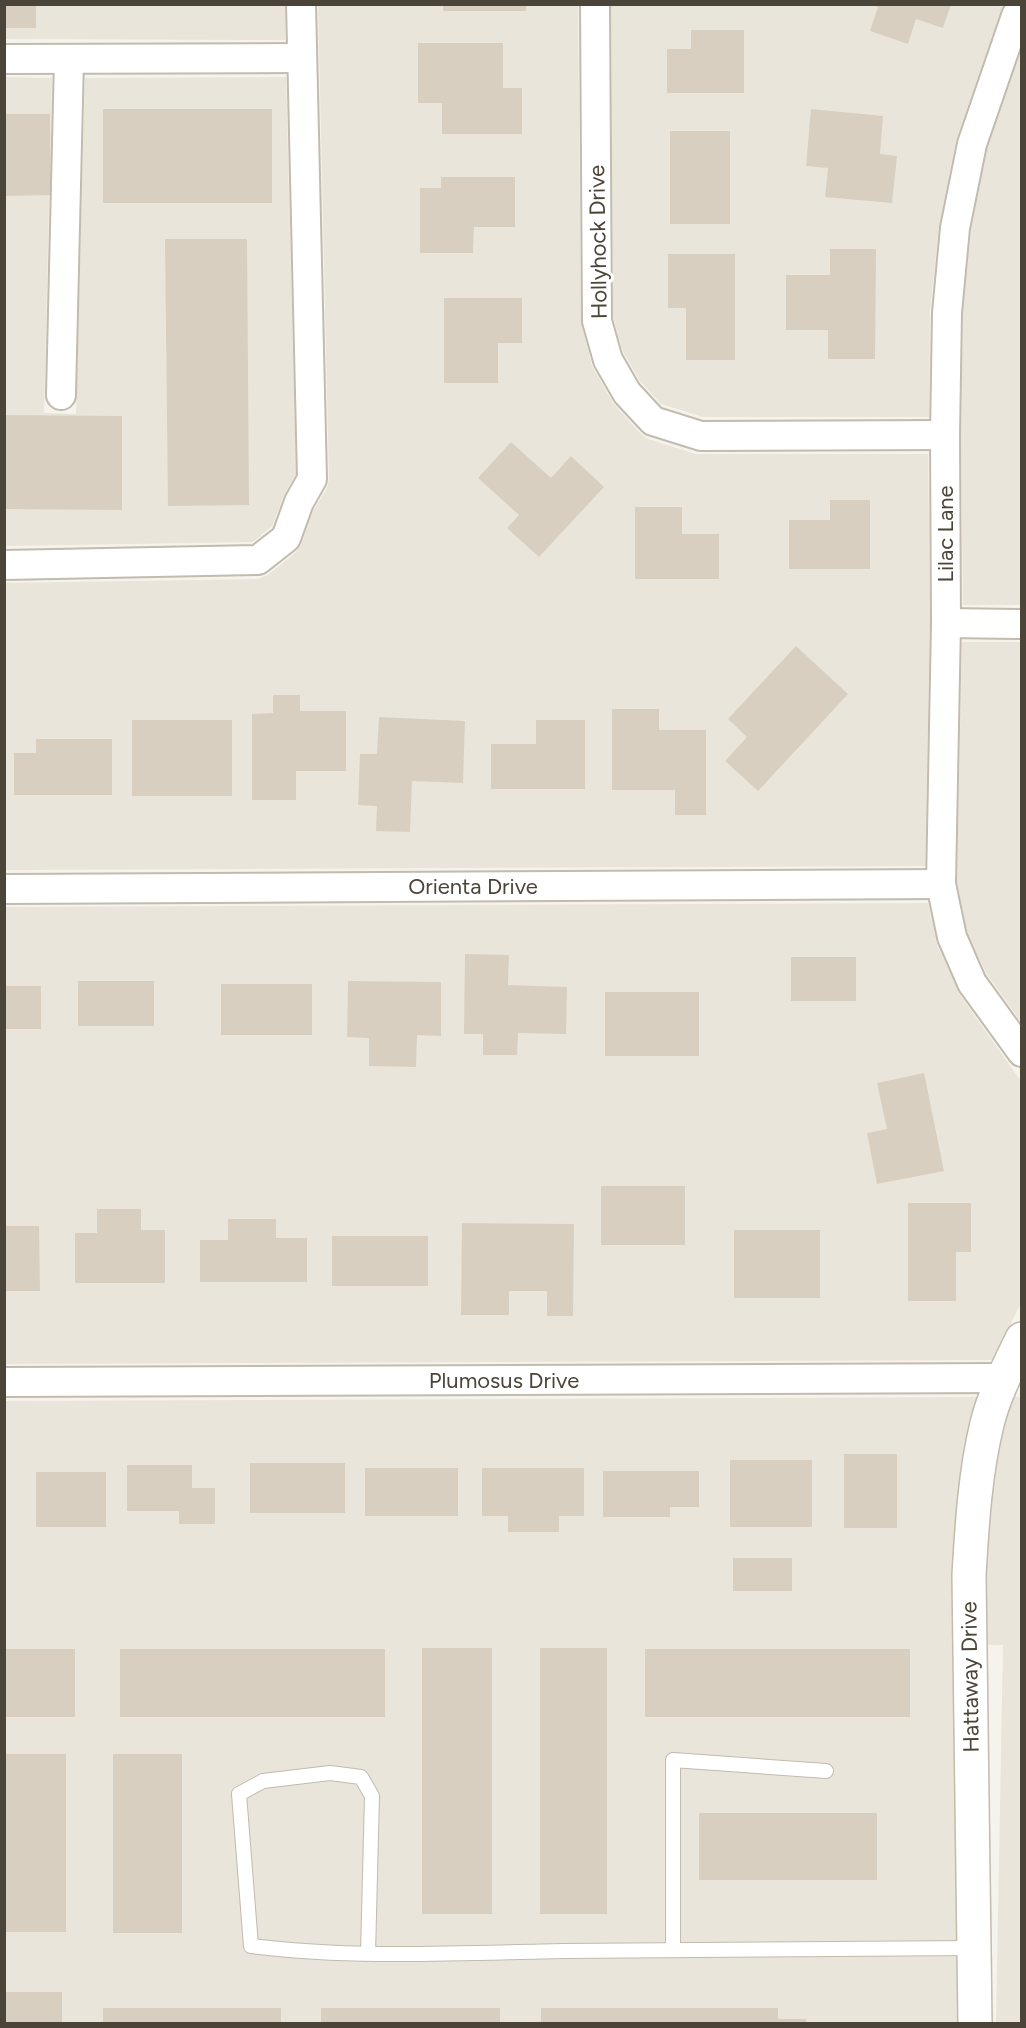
<svg xmlns="http://www.w3.org/2000/svg" width="1026" height="2028" viewBox="0 0 1026 2028" font-family="Figtree,sans-serif">
<style>
.residential{fill:#eae5da}
.building{fill:#d8cfc1}
.lines{fill:none;stroke-linecap:round;stroke-linejoin:round}
.service-casing{stroke:#c2bbae;stroke-width:16}
.minor-casing{stroke:#c2bbae;stroke-width:32}
.tertiary-casing{stroke:#c2bbae;stroke-width:36}
.service{stroke:#fff;stroke-width:14}
.minor{stroke:#fff;stroke-width:28}
.tertiary{stroke:#fff;stroke-width:33}
.labels{text-anchor:middle;dominant-baseline:central;stroke-width:6;stroke-linejoin:round;paint-order:stroke}
.street-label{font-size:22px;fill:#4b4439;stroke:#fff}
</style>
<rect width="100%" height="100%" fill="#f6f3ec"/>
<!-- residential -->
<g class="residential">
<path d="M5 5H285V40L5 39Z"/>
<path d="M318 5H578L581 321 592 366 613 403 641 434 648 439 696 454H928L930 623 925 866 5 870 4 583 258 579 268 575 295 553 301 545 313 511 326 490 329 479Z"/>
<path d="M611 5H1003L956 140 939 226 930 311 929 417H703L661 404 640 381 623 352 613 317Z"/>
<path d="M1021 51V605H963L961 436 963 314 971 231 987 150Z"/>
<path d="M4 77 52 78 44 413 76 414 85 78 286 77 296 474 284 495 272 526 253 542 5 546Z"/>
<path d="M962 642H1021V1022L986 973 967 931 957 882Z"/>
<path d="M928 903 937 945 960 995 1021 1081V1303L993 1360 5 1364 4 907Z"/>
<path d="M1021 1378V2023H996L1003 1645H986L985 1576 988 1523 1003 1428 1014 1397H1020Z"/>
<path d="M979 1397 971 1419 956 1518 953 1576 959 2023H5L4 1401Z"/>
</g>
<!-- building -->
<g class="building">
<rect x="4" y="4" width="32" height="24"/>
<path d="M872 4H951L943 28 916 19 908 44 870 31 878 7Z"/>
<rect x="443" y="5" width="83" height="6"/>
<path d="M691 30H744V93H667V49H691Z"/>
<path d="M418 43H503V88H522V134H442V103H418Z"/>
<rect x="103" y="109" width="169" height="94"/>
<path d="M811 109 883 116 880 154 897 156 892 203 825 197 828 168 806 166Z"/>
<path d="M4 114H50L51 195 4 196Z"/>
<rect x="670" y="131" width="60" height="93"/>
<path d="M441 177H515V227H474L473 253H420V188H441Z"/>
<path d="M165 239H247L249 505 168 506Z"/>
<path d="M830 249H876L875 359H828V330H786V275H830Z"/>
<path d="M668 254H735V360H686V308H668Z"/>
<path d="M444 298H522V343H498V383H444Z"/>
<path d="M4 415 122 416V510L4 509Z"/>
<path d="M511 442 551 478 571 456 604 487 539 557 507 528 519 515 478 478Z"/>
<path d="M830 500H870V569H789V520H830Z"/>
<path d="M635 507H682V534H719V579H635Z"/>
<path d="M796 646 848 694 758 791 725 761 747 737 728 719Z"/>
<path d="M273 695H300V711H346V771H296V800H252V714L273 713Z"/>
<path d="M612 709H659V730H706V815H675V790H612Z"/>
<path d="M379 717 465 721 463 783 412 781 410 832 376 831 377 806 358 805 360 754H377Z"/>
<rect x="132" y="720" width="100" height="76"/>
<path d="M536 720H585V789H491V744H536Z"/>
<path d="M36 739H112V795H14V753H36Z"/>
<path d="M465 954 509 955 508 985 567 987 566 1034 518 1033 517 1055H483V1034H464Z"/>
<rect x="791" y="957" width="65" height="44"/>
<rect x="78" y="981" width="76" height="45"/>
<path d="M348 981 441 982V1036L417 1035 416 1067 369 1066V1038L347 1037Z"/>
<rect x="221" y="984" width="91" height="51"/>
<rect x="4" y="986" width="37" height="43"/>
<rect x="605" y="992" width="94" height="64"/>
<path d="M924 1073 944 1171 877 1184 867 1133 887 1129 877 1083Z"/>
<rect x="601" y="1186" width="84" height="59"/>
<path d="M908 1203H971V1252H956V1301H908Z"/>
<path d="M97 1209H141V1230H165V1283H75V1233H97Z"/>
<path d="M228 1219H276V1238H307V1282H200V1240H228Z"/>
<path d="M462 1223 574 1224 573 1316H547V1291H509V1315H461Z"/>
<path d="M4 1226H39L40 1291H4Z"/>
<rect x="734" y="1230" width="86" height="68"/>
<rect x="332" y="1236" width="96" height="50"/>
<rect x="844" y="1454" width="53" height="74"/>
<rect x="730" y="1460" width="82" height="67"/>
<rect x="250" y="1463" width="95" height="50"/>
<path d="M127 1465H192V1488H215V1524H179V1511H127Z"/>
<rect x="365" y="1468" width="93" height="48"/>
<path d="M482 1468H584V1516H559V1532H508V1516H482Z"/>
<path d="M603 1471H699V1507H670V1517H603Z"/>
<rect x="36" y="1472" width="70" height="55"/>
<rect x="733" y="1558" width="59" height="33"/>
<rect x="422" y="1648" width="70" height="266"/>
<rect x="540" y="1648" width="67" height="266"/>
<rect x="4" y="1649" width="71" height="68"/>
<rect x="120" y="1649" width="265" height="68"/>
<rect x="645" y="1649" width="265" height="68"/>
<rect x="4" y="1754" width="62" height="178"/>
<rect x="113" y="1754" width="69" height="179"/>
<rect x="699" y="1813" width="178" height="67"/>
<rect x="4" y="1992" width="58" height="32"/>
<rect x="103" y="2008" width="178" height="16"/>
<rect x="321" y="2008" width="179" height="16"/>
<path d="M541 2008H778V2019H806V2024H541Z"/>
</g>
<g class="lines">
<defs>
<g id="service">
<path d="M673 1949V1760L826 1771"/>
<path d="M368 1954 372 1796 361 1777 330 1773 263 1781 239 1794 251 1946C354 1959 460 1953 564 1951 701 1949 838 1948 974 1948"/>
</g>
<g id="minor">
<path d="M595 4 597 321 608 360 627 393 653 421 701 436 945 435"/>
<path d="M1022 6 1016 16 972 144 955 228 947 313 945 435 946 623 941 884 952 937 972 983 1022 1052"/>
<path d="M4 59 302 58"/>
<path d="M61 395 69 59"/>
<path d="M4 565 258 560 286 538 299 502 312 479 301 4"/>
<path d="M946 623 1022 624"/>
<path d="M4 889 941 884"/>
<path d="M4 1382 1003 1378"/>
</g>
<path id="tertiary" d="M975 2024 969 1575C972 1525 975 1473 987 1424 994 1395 1009 1366 1022 1339"/>
</defs>
<!-- service casing -->
<use href="#service" class="service-casing"/>
<!-- minor casing -->
<use href="#minor" class="minor-casing"/>
<!-- tertiary casing -->
<use href="#tertiary" class="tertiary-casing"/>
<!-- service -->
<use href="#service" class="service"/>
<!-- minor -->
<use href="#minor" class="minor"/>
<!-- tertiary -->
<use href="#tertiary" class="tertiary"/>
</g>
<g class="labels">
<!-- street labels -->
<g class="street-label">
<text transform="translate(598 242) rotate(-91)">Hollyhock Drive</text>
<text transform="translate(945 534) rotate(-90)">Lilac Lane</text>
<text x="473" y="886">Orienta Drive</text>
<text x="504" y="1380">Plumosus Drive</text>
<text transform="translate(970 1677) rotate(-91)">Hattaway Drive</text>
</g>
</g>
<!-- border -->
<rect width="1026" height="2028" fill="none" stroke="#4b4439" stroke-width="12"/>
</svg>
